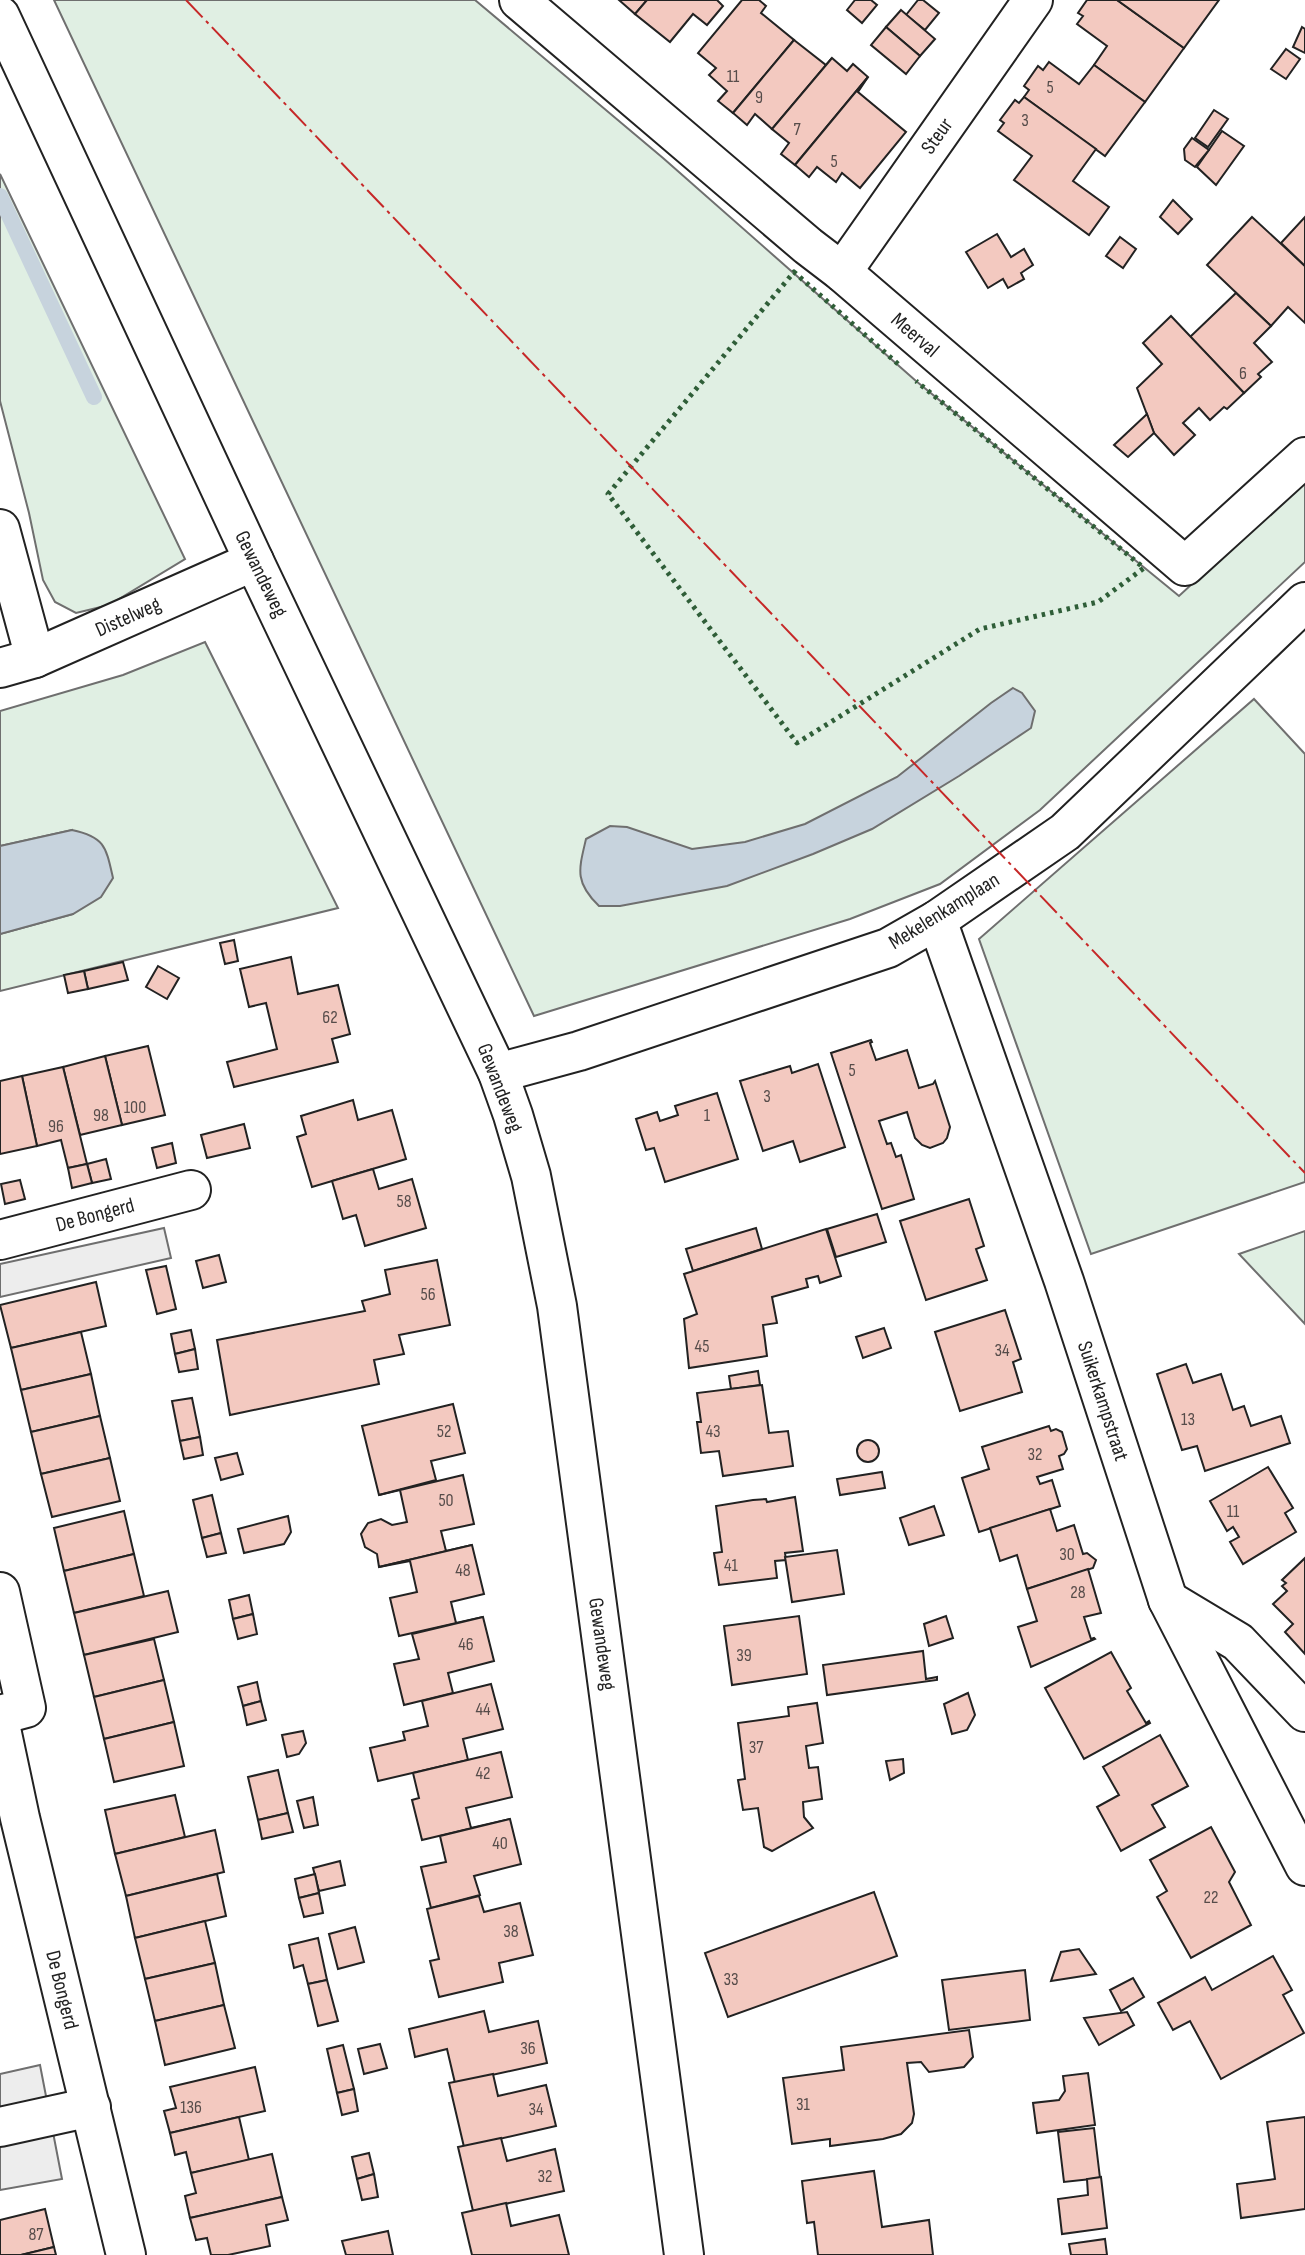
<svg xmlns="http://www.w3.org/2000/svg" width="1305" height="2255" viewBox="0 0 1305 2255" font-family="'Sofia Sans Condensed',sans-serif">
<style>
.green{fill:#e0efe3;stroke:#6f6f6f;stroke-width:2}
.parking{fill:#ededed;stroke:#6f6f6f;stroke-width:2}
.water{fill:#c7d3dd;stroke:#6f6f6f;stroke-width:2}
.lines{fill:none;stroke-linecap:round;stroke-linejoin:round}
.stream{stroke:#c7d3dd;stroke-width:16}
.building{fill:#f3c9c0;stroke:#222;stroke-width:2}
.minor-casing{stroke:#222;stroke-width:42}
.tertiary-casing{stroke:#222;stroke-width:42}
.minor{stroke:#fff;stroke-width:38}
.tertiary{stroke:#fff;stroke-width:38}
.hedge{stroke:#2f5e38;stroke-width:5;stroke-dasharray:3.5 5;stroke-linecap:butt}
.power{stroke:#c62828;stroke-width:2;stroke-dasharray:24 5 3.5 5;stroke-linecap:butt}
.labels{text-anchor:middle;dominant-baseline:central;stroke-width:5;stroke-linejoin:round;paint-order:stroke}
.number-label{font-size:18px;fill:#564c4a}
.street-label{font-size:21px;fill:#222;stroke:#fff}
</style>
<rect width="100%" height="100%" fill="#fff"/>
<!-- green -->
<g class="green">
<path d="M54 0H475L663 158 916 381 1179 596 1305 480V562L1040 810 940 884 850 919 534 1016Z"/>
<path d="M0 174 185 559 109 605 76 613 55 602 43 580 29 513 0 401Z"/>
<path d="M205 642 338 908 0 991V934L73 914 72 830 0 846V711L123 675Z"/>
<path d="M1254 699 1305 754V1182L1091 1254 979 939Z"/>
<path d="M1305 1231V1324L1239 1254Z"/>
</g>
<!-- parking -->
<g class="parking">
<path d="M164 1228 171 1258 0 1297V1264Z"/>
<path d="M40 2065 62 2179 0 2190V2074Z"/>
</g>
<!-- water -->
<g class="water">
<path d="M1013 688 1022 693 1035 711 1031 728 959 776 872 829 813 854 727 886 620 906H599C574 882 579 869 586 839L610 826 627 827 692 849 745 842 805 824 897 777 991 703Z"/>
<path d="M72 830C105 837 106 847 113 878L101 897 73 914 0 934V846Z"/>
</g>
<g class="lines">
<!-- stream -->
<path class="stream" d="M0 196 94 397"/>
</g>
<!-- building -->
<g class="building">
<path d="M619 0H647L635 14Z"/>
<path d="M647 0H717L723 6 707 25 693 14 670 42 635 14Z"/>
<path d="M742 0H759L766 6 761 13 794 40 733 113 718 101 727 91 709 75 716 68 698 53Z"/>
<path d="M855 0H871L877 5 862 23 847 10Z"/>
<path d="M918 0H923L939 13 925 30 906 15Z"/>
<path d="M1087 0H1117L1184 48 1145 102 1094 65 1107 46 1077 24 1083 16 1078 13Z"/>
<path d="M1117 0H1219L1184 48Z"/>
<path d="M901 10 935 39 920 56 886 27Z"/>
<path d="M886 27 920 56 906 74 871 45Z"/>
<path d="M1302 27 1305 29V53L1293 47Z"/>
<path d="M794 40 826 65 832 58 772 129 755 114 747 125 733 113Z"/>
<path d="M1286 49 1300 59 1286 79 1271 69Z"/>
<path d="M832 58 847 71 853 64 868 77 795 165 781 154 789 143 772 129Z"/>
<path d="M1049 62 1079 84 1094 65 1145 102 1105 156 1024 97 1029 90 1024 86 1038 66 1043 70Z"/>
<path d="M868 77 858 92 906 132 860 188 842 173 836 182 817 167 809 177 795 165Z"/>
<path d="M1024 97 1096 149 1073 181 1109 207 1089 235 1014 180 1032 156 998 131 1004 123 1000 120 1015 100 1019 103Z"/>
<path d="M1214 110 1228 119 1208 147 1195 138Z"/>
<path d="M1222 131 1244 146 1216 185 1197 167Z"/>
<path d="M1192 138 1209 150 1195 167 1185 160 1184 149Z"/>
<path d="M1173 200 1192 219 1178 234 1160 217Z"/>
<path d="M1252 217 1305 266V323L1288 307 1271 326 1207 265Z"/>
<path d="M1305 217V266L1281 243Z"/>
<path d="M997 234 1011 257 1024 249 1033 265 1021 273 1024 279 1008 288 1003 279 988 288 966 252Z"/>
<path d="M1120 237 1136 249 1123 268 1106 256Z"/>
<path d="M1236 293 1271 326 1254 343 1272 362 1258 374 1261 377 1244 393 1190 337Z"/>
<path d="M1171 316 1244 393 1227 409 1224 407 1210 420 1199 408 1183 423 1195 435 1174 455 1154 433 1137 388 1162 364 1143 343Z"/>
<path d="M1147 414 1154 433 1128 457 1114 445Z"/>
<path d="M234 940 238 961 225 964 220 943Z"/>
<path d="M291 957 298 994 338 985 350 1034 332 1039 338 1062 234 1087 227 1062 277 1049 266 1003 249 1007 240 969Z"/>
<path d="M123 962 128 980 88 989 84 971Z"/>
<path d="M158 966 179 978 167 999 146 987Z"/>
<path d="M84 971 88 989 68 993 64 975Z"/>
<path d="M871 1040 872 1042 870 1043 876 1060 907 1050 919 1088 933 1084 935 1081 950 1127 947 1138 943 1143 930 1148 922 1145 915 1138 907 1112 879 1121 887 1144 891 1143 896 1157 901 1155 914 1199 882 1209 831 1053Z"/>
<path d="M148 1046 165 1115 122 1125 105 1056Z"/>
<path d="M105 1056 122 1125 80 1135 63 1067Z"/>
<path d="M818 1064 845 1147 800 1162 793 1141 763 1151 740 1081 790 1066 792 1073Z"/>
<path d="M63 1067 87 1164 68 1168 61 1140 37 1146 22 1076Z"/>
<path d="M22 1076 37 1146 0 1154V1081Z"/>
<path d="M717 1093 738 1159 665 1182 654 1148 646 1150 636 1119 657 1112 660 1121 678 1115 675 1106Z"/>
<path d="M353 1100 358 1120 392 1110 406 1159 312 1187 297 1137 306 1134 301 1116Z"/>
<path d="M244 1124 250 1148 207 1158 201 1135Z"/>
<path d="M172 1143 176 1163 157 1168 152 1148Z"/>
<path d="M106 1159 111 1179 92 1183 87 1164Z"/>
<path d="M87 1164 92 1183 72 1188 68 1168Z"/>
<path d="M373 1169 379 1189 412 1179 426 1228 365 1246 356 1215 343 1219 332 1181Z"/>
<path d="M20 1180 25 1199 5 1204 1 1184Z"/>
<path d="M969 1199 984 1246 976 1249 987 1280 926 1300 900 1221Z"/>
<path d="M877 1214 886 1242 836 1257 827 1229Z"/>
<path d="M756 1228 762 1249 693 1271 686 1249Z"/>
<path d="M826 1229 841 1276 820 1283 818 1276 806 1279 808 1287 772 1297 777 1323 763 1325 767 1356 689 1368 684 1319 697 1314 684 1274Z"/>
<path d="M219 1255 226 1282 203 1288 196 1261Z"/>
<path d="M437 1260 450 1325 399 1335 404 1354 374 1360 379 1384 230 1415 217 1340 365 1311 362 1301 390 1294 385 1270Z"/>
<path d="M166 1266 176 1309 157 1314 146 1270Z"/>
<path d="M96 1282 106 1326 11 1348 0 1305Z"/>
<path d="M1005 1310 1021 1359 1013 1362 1022 1392 960 1411 935 1332Z"/>
<path d="M884 1328 891 1348 863 1358 856 1337Z"/>
<path d="M191 1330 195 1349 175 1354 171 1334Z"/>
<path d="M81 1332 91 1374 21 1390 11 1348Z"/>
<path d="M195 1349 198 1369 179 1372 175 1354Z"/>
<path d="M1186 1364 1193 1383 1221 1374 1233 1410 1244 1406 1251 1426 1281 1416 1290 1443 1205 1471 1197 1446 1182 1450 1157 1374Z"/>
<path d="M758 1371 760 1385 731 1389 729 1376Z"/>
<path d="M91 1374 100 1416 31 1432 21 1390Z"/>
<path d="M762 1385 769 1433 788 1431 793 1466 723 1476 719 1451 701 1453 697 1422H701L697 1393Z"/>
<path d="M192 1398 200 1437 180 1441 172 1401Z"/>
<path d="M453 1404 465 1453 431 1461 436 1480 379 1495 362 1426Z"/>
<path d="M100 1416 110 1458 41 1474 31 1432Z"/>
<path d="M1049 1426 1051 1431 1056 1429 1062 1432 1067 1449 1064 1454 1059 1456 1063 1469 1037 1477 1040 1484 1052 1480 1060 1506 979 1532 962 1478 989 1469 982 1447Z"/>
<path d="M200 1437 203 1455 184 1459 180 1441Z"/>
<circle cx="868" cy="1451" r="11"/>
<path d="M237 1453 243 1474 221 1480 215 1458Z"/>
<path d="M110 1458 120 1501 52 1517 41 1474Z"/>
<path d="M1268 1467 1293 1508 1285 1513 1296 1532 1243 1564 1230 1542 1239 1537 1233 1527 1227 1531 1210 1501Z"/>
<path d="M882 1472 885 1488 840 1495 837 1479Z"/>
<path d="M463 1475 474 1524 441 1531 446 1551 472 1545 379 1567 377 1554 365 1547 361 1534 368 1523 381 1519 392 1525 407 1522 400 1490 379 1495Z"/>
<path d="M212 1495 221 1533 202 1538 193 1500Z"/>
<path d="M795 1497 803 1551 785 1553 786 1560 775 1561 777 1578 719 1585 714 1553 722 1552 716 1506 753 1500 766 1499 767 1502Z"/>
<path d="M934 1506 944 1535 909 1545 900 1518Z"/>
<path d="M1050 1509 1057 1531 1074 1525 1083 1554 1087 1553 1096 1560 1093 1568 1027 1589 1017 1555 1000 1561 990 1528Z"/>
<path d="M124 1511 134 1554 64 1571 54 1528Z"/>
<path d="M288 1516 291 1532 284 1544 244 1553 238 1529Z"/>
<path d="M221 1533 226 1553 207 1557 202 1538Z"/>
<path d="M472 1545 484 1594 451 1602 456 1623 483 1617 399 1636 390 1598 417 1592 410 1561 379 1567Z"/>
<path d="M837 1550 844 1594 792 1602 785 1557Z"/>
<path d="M134 1554 144 1596 74 1613 64 1571Z"/>
<path d="M1305 1558V1654L1285 1632 1293 1624 1273 1604 1287 1591 1282 1586 1286 1583 1282 1580Z"/>
<path d="M1088 1569 1101 1613 1084 1617 1091 1639 1094 1638 1095 1639 1031 1667 1018 1627 1037 1621 1027 1589Z"/>
<path d="M168 1591 178 1632 84 1655 74 1613Z"/>
<path d="M249 1595 253 1614 233 1619 229 1600Z"/>
<path d="M253 1614 257 1634 238 1639 233 1619Z"/>
<path d="M799 1616 807 1674 732 1685 724 1626Z"/>
<path d="M946 1616 953 1638 929 1646 924 1624Z"/>
<path d="M483 1617 494 1661 448 1673 453 1693 404 1705 394 1664 419 1659 412 1634Z"/>
<path d="M154 1639 164 1680 94 1697 84 1655Z"/>
<path d="M923 1651 926 1679 937 1677V1680L827 1695 823 1665Z"/>
<path d="M1111 1652 1131 1688 1127 1691 1146 1723 1149 1721 1150 1723 1084 1759 1045 1688Z"/>
<path d="M164 1680 174 1722 104 1739 94 1697Z"/>
<path d="M257 1682 261 1701 243 1706 238 1687Z"/>
<path d="M491 1684 503 1729 463 1739 468 1760 378 1781 370 1748 405 1740 403 1732 428 1726 422 1701Z"/>
<path d="M968 1693 975 1715 967 1730 952 1734 944 1704Z"/>
<path d="M261 1701 266 1720 247 1725 243 1706Z"/>
<path d="M817 1703 823 1743 806 1746 809 1768 818 1767 822 1799 803 1802 804 1817 813 1828 772 1851 764 1847 758 1808 743 1810 738 1780 745 1779 738 1723 789 1716 788 1707Z"/>
<path d="M174 1722 184 1766 114 1782 104 1739Z"/>
<path d="M303 1731 306 1743 299 1754 287 1757 282 1735Z"/>
<path d="M1160 1735 1188 1786 1152 1805 1165 1827 1121 1851 1097 1807 1119 1795 1103 1767Z"/>
<path d="M501 1752 512 1797 466 1808 471 1828 510 1819 422 1840 412 1800 419 1798 413 1773Z"/>
<path d="M903 1759 904 1773 890 1780 886 1761Z"/>
<path d="M278 1770 288 1813 258 1820 248 1777Z"/>
<path d="M175 1795 185 1837 115 1854 105 1810Z"/>
<path d="M313 1797 318 1825 304 1828 297 1801Z"/>
<path d="M288 1813 293 1832 262 1839 258 1820Z"/>
<path d="M510 1819 521 1864 474 1876 480 1895 431 1908 421 1867 446 1862 440 1836Z"/>
<path d="M1211 1827 1235 1872 1229 1882 1251 1925 1191 1958 1157 1897 1167 1891 1150 1860Z"/>
<path d="M215 1830 224 1872 126 1896 115 1854Z"/>
<path d="M340 1861 345 1885 319 1891 313 1868Z"/>
<path d="M217 1874 226 1916 135 1938 126 1896Z"/>
<path d="M315 1874 319 1893 299 1898 295 1879Z"/>
<path d="M874 1892 897 1956 728 2017 705 1953Z"/>
<path d="M319 1893 323 1913 304 1917 299 1898Z"/>
<path d="M479 1896 484 1912 520 1903 533 1955 499 1963 503 1982 439 1997 430 1961 439 1959 427 1909Z"/>
<path d="M205 1921 215 1963 145 1979 135 1938Z"/>
<path d="M355 1927 364 1962 338 1969 329 1934Z"/>
<path d="M318 1938 327 1980 308 1984 303 1965 294 1968 289 1945Z"/>
<path d="M1079 1949 1096 1974 1051 1981 1061 1952Z"/>
<path d="M1273 1956 1292 1990 1283 1995 1304 2033 1221 2079 1190 2021 1173 2030 1158 2003 1205 1977 1212 1990Z"/>
<path d="M215 1963 224 2005 155 2021 145 1979Z"/>
<path d="M1025 1970 1030 2020 949 2030 942 1980Z"/>
<path d="M1133 1978 1144 1997 1121 2011 1110 1990Z"/>
<path d="M327 1980 338 2021 318 2026 308 1984Z"/>
<path d="M224 2005 235 2048 165 2065 155 2021Z"/>
<path d="M484 2011 489 2032 538 2021 547 2063 455 2083 447 2049 415 2057 409 2029Z"/>
<path d="M1127 2012 1134 2025 1099 2045 1084 2018Z"/>
<path d="M969 2030 973 2057 964 2067 929 2072 921 2062 907 2063 914 2114 912 2123 901 2134 883 2139 830 2146V2139L792 2144 783 2078 844 2070 841 2047Z"/>
<path d="M380 2044 387 2068 364 2074 358 2049Z"/>
<path d="M343 2045 354 2089 337 2093 327 2049Z"/>
<path d="M255 2067 265 2111 170 2133 164 2111 176 2108 170 2087Z"/>
<path d="M1088 2073 1095 2125 1037 2133 1033 2103 1059 2100 1065 2091 1063 2076Z"/>
<path d="M493 2074 498 2096 546 2085 556 2126 464 2147 449 2083Z"/>
<path d="M354 2089 358 2111 342 2115 337 2093Z"/>
<path d="M239 2117 249 2160 191 2173 186 2152 175 2155 170 2133Z"/>
<path d="M1305 2117V2209L1241 2218 1237 2184 1275 2179 1267 2122Z"/>
<path d="M1094 2128 1100 2178 1064 2182 1058 2132Z"/>
<path d="M501 2138 507 2161 555 2149 564 2191 473 2211 458 2147Z"/>
<path d="M369 2153 374 2174 357 2179 352 2157Z"/>
<path d="M272 2154 282 2197 190 2218 185 2196 196 2193 191 2173Z"/>
<path d="M874 2171 882 2227 929 2220 933 2255H818L814 2222 807 2223 802 2181Z"/>
<path d="M374 2174 378 2197 362 2200 357 2179Z"/>
<path d="M1101 2177 1107 2228 1062 2234 1058 2199 1088 2195 1087 2179Z"/>
<path d="M282 2197 288 2220 266 2225 270 2246 228 2255H211L207 2238 196 2240 190 2218Z"/>
<path d="M506 2203 511 2226 559 2215 569 2255H472L462 2213Z"/>
<path d="M45 2209 54 2247 21 2255H0V2220Z"/>
<path d="M388 2231 393 2255H346L342 2241Z"/>
<path d="M1105 2239 1107 2255H1071L1069 2244Z"/>
<path d="M54 2247 56 2255H21Z"/>
</g>
<g class="lines">
<defs>
<g id="minor">
<path d="M519 0 808 246 842 272 1185 566 1305 457"/>
<path d="M842 272 1033 0"/>
<path d="M0 529 35 658"/>
<path d="M0 668 35 658 254 561"/>
<path d="M937 920 1064 1281 1168 1600 1305 1866"/>
<path d="M498 1073 579 1051 888 948 937 920 1065 832 1305 602"/>
<path d="M0 1240 191 1190"/>
<path d="M0 1592 26 1708 0 1715"/>
<path d="M1168 1600 1238 1642 1305 1712"/>
<path d="M0 1724 20 1818 126 2255"/>
<path d="M0 2127 91 2107"/>
</g>
<path id="tertiary" d="M0 16 254 561 498 1073 513 1115 531 1176 557 1306 684 2255"/>
</defs>
<!-- minor casing -->
<use href="#minor" class="minor-casing"/>
<!-- tertiary casing -->
<use href="#tertiary" class="tertiary-casing"/>
<!-- minor -->
<use href="#minor" class="minor"/>
<!-- tertiary -->
<use href="#tertiary" class="tertiary"/>
<!-- hedge -->
<path class="hedge" d="M898 364 794 272 608 494 797 743 980 629 1098 602 1144 568 916 381"/>
<!-- power -->
<path class="power" d="M186 0 1305 1173"/>
</g>
<g class="labels">
<!-- number labels -->
<g class="number-label">
<text x="733" y="76">11</text>
<text x="1050" y="87">5</text>
<text x="759" y="97">9</text>
<text x="1025" y="120">3</text>
<text x="797" y="129">7</text>
<text x="834" y="161">5</text>
<text x="1243" y="373">6</text>
<text x="330" y="1017">62</text>
<text x="852" y="1070">5</text>
<text x="767" y="1096">3</text>
<text x="135" y="1107">100</text>
<text x="101" y="1115">98</text>
<text x="707" y="1115">1</text>
<text x="56" y="1126">96</text>
<text x="404" y="1201">58</text>
<text x="428" y="1294">56</text>
<text x="702" y="1346">45</text>
<text x="1002" y="1350">34</text>
<text x="1188" y="1419">13</text>
<text x="444" y="1431">52</text>
<text x="713" y="1431">43</text>
<text x="1035" y="1454">32</text>
<text x="446" y="1500">50</text>
<text x="1233" y="1511">11</text>
<text x="1067" y="1554">30</text>
<text x="731" y="1565">41</text>
<text x="463" y="1570">48</text>
<text x="1078" y="1592">28</text>
<text x="466" y="1644">46</text>
<text x="744" y="1655">39</text>
<text x="483" y="1709">44</text>
<text x="756" y="1747">37</text>
<text x="483" y="1773">42</text>
<text x="500" y="1843">40</text>
<text x="1211" y="1897">22</text>
<text x="511" y="1931">38</text>
<text x="731" y="1979">33</text>
<text x="528" y="2048">36</text>
<text x="803" y="2104">31</text>
<text x="191" y="2107">136</text>
<text x="536" y="2109">34</text>
<text x="545" y="2176">32</text>
<text x="36" y="2234">87</text>
</g>
<!-- street labels -->
<g class="street-label">
<text transform="translate(937 136) rotate(-55)">Steur</text>
<text transform="translate(915 335) rotate(41)">Meerval</text>
<text transform="translate(261 574) rotate(64)">Gewandeweg</text>
<text transform="translate(128 617) rotate(-24)">Distelweg</text>
<text transform="translate(944 911) rotate(-32)">Mekelenkamplaan</text>
<text transform="translate(500 1088) rotate(69)">Gewandeweg</text>
<text transform="translate(95 1215) rotate(-15)">De Bongerd</text>
<text transform="translate(1103 1401) rotate(72)">Suikerkampstraat</text>
<text transform="translate(602 1644) rotate(82)">Gewandeweg</text>
<text transform="translate(62 1990) rotate(76)">De Bongerd</text>
</g>
</g>
</svg>
